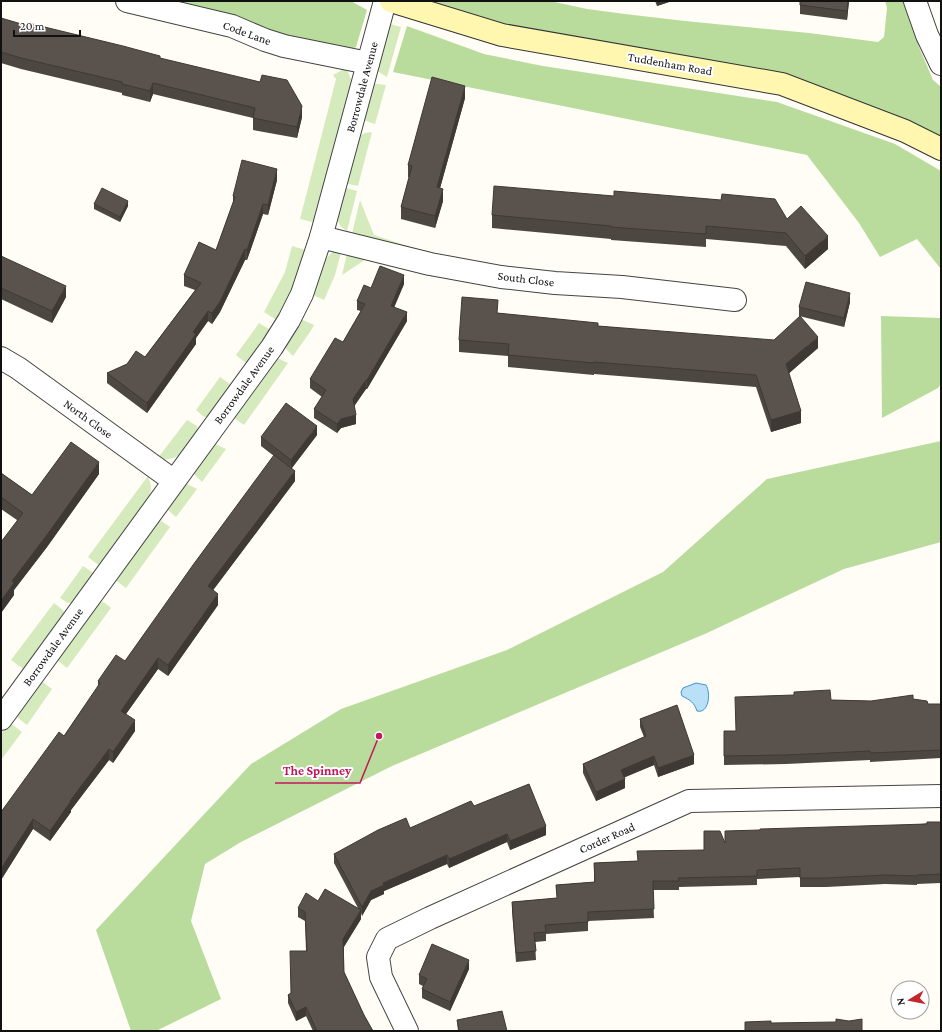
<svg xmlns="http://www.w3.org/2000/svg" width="942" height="1032" viewBox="0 0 942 1032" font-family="'Crimson Pro',serif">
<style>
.green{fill:#d5ebbd}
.forest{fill:#b9dc9c}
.water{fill:#b9e0f7;stroke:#3f96cf}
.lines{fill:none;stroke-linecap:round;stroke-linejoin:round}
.street-casing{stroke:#444;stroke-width:24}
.secondary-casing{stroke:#333;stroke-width:24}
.street{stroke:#fff;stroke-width:22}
.secondary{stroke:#fff6b0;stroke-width:22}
.wall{fill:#4d4742}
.shaded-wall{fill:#3f3936}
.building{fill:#5a524d;stroke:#3f3936}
.labels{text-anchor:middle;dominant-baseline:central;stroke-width:4;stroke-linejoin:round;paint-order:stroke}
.street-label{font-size:12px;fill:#111;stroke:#fff}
.leader{fill:none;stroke:#c2185b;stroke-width:1.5}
.callout-dot{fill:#c2185b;stroke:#fff;stroke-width:1.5}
.callout-label{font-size:13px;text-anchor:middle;font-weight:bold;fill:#c2185b;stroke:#fff;stroke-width:4;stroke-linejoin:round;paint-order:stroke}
</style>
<rect width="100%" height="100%" fill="#fffdf5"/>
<!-- green -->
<g class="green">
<path d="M387 23 401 27 387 77 377 71Z"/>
<path d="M346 68 351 79 350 91 316 223 300 219 334 87 336 79 333 75Z"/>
<path d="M369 83 386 85 375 124 363 120Z"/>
<path d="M372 132 358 186 344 183 355 138 365 133Z"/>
<path d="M343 187 357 191 347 231 341 227 337 219Z"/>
<path d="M360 200 374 235C411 248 450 258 489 263V268L352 234Z"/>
<path d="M292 246 309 251 278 321 264 312 285 272Z"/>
<path d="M337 249H342L335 275 324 300 311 294C317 276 320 260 337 249Z"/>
<path d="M348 249 371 256 342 275Z"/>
<path d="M299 318 314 325 310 332 293 356 287 350 283 344Z"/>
<path d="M259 323 272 331 247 364 236 355Z"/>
<path d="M275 357 288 363 244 425 234 418 233 414Z"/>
<path d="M220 377 231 385 209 416 204 417 196 410Z"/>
<path d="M187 420 197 426 198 431C186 448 182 462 157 459Z"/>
<path d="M213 443 226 449 202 482 191 471Z"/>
<path d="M148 476 151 486 150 498 101 567 88 557Z"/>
<path d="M185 483 197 489 176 517 168 510 166 505Z"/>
<path d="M161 521 170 527 126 588 114 579 156 522Z"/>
<path d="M83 566 95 574 74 603H68L60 598Z"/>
<path d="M102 602 105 603 111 608 67 668 57 660 97 604Z"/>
<path d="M54 603 63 610 65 614 25 670 11 660Z"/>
<path d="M39 681 44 683 52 689 27 725 17 717 16 711Z"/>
<path d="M8 725H13L22 732 1 760V734Z"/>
</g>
<!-- forest -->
<g class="forest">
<path d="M158 1H351L367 10 356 47 342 53Z"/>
<path d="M426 1H550L587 9 625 14 685 21 809 33 878 42 884 37 887 8 885 1H906L919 47 933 80 941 87V138L902 119 525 33Z"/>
<path d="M407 26 484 54 543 66 777 102 895 144 941 171V269L917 239 880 257 859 223 807 155 393 72Z"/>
<path d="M881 316 941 318V384L938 388 882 418Z"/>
<path d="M941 441V542L844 569 707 633 392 766 241 842 205 864 191 921 221 999 156 1031H131L96 930 251 764 341 709 507 650 663 572 767 479Z"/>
</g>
<!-- water -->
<path class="water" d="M696 683 706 685C711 693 709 714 697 711 694 702 690 700 682 696L681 692 683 688Z"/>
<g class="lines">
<defs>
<g id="street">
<path d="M127 1 232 26 265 40 284 46 368 63"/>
<path d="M915 1 927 35 941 64"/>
<path d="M321 237 430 264 501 277 555 283 622 287 735 300"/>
<path d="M1 358 18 368 174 481"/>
<path d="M1 719 272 347 289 320 302 294 321 237 385 1"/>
<path d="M407 1031 381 977 378 957 387 939 430 918 689 801 941 796"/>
</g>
<path id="secondary" d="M391 1 502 35 782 84 905 131 941 149"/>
</defs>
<!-- street casing -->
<use href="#street" class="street-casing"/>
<!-- secondary casing -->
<use href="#secondary" class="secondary-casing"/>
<!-- street -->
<use href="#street" class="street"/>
<!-- secondary -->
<use href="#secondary" class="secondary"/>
</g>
<!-- wall -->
<g class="wall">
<path d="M655 1H672L657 6Z"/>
<path d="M849 1 847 20 800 14V5Z"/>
<path d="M1 18 28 26 160 58 302 117 297 138 253 130V118L153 94 150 102 122 95V93L21 69 1 63Z"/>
<path d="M465 98 440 188 443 201 435 228 401 219V207L409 177H408V165Z"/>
<path d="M277 180 268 215 263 214 247 260H245L220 312 212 324 208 321 196 338V344L147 413 107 383V373L145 357 195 290 184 286V275L216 250 233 203V196Z"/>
<path d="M94 204 128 206 120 222 94 209Z"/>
<path d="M492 215 787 219 828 249 805 269 786 246 706 239V247L611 240V239L492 228Z"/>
<path d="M1 256 66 297 52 323 1 299Z"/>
<path d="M404 284 394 307 407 321 367 389H366L354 406 356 424 341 428 337 433 314 418V409L322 397 310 388V379L343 342 361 311 357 310V301L371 288Z"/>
<path d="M850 302 844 327 799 316V307Z"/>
<path d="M498 313 598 326 818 348 789 373 801 423 771 432 756 387 594 374V375L508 367V356L459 352V340Z"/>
<path d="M317 435 292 468 295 481 213 590 218 605 168 676 158 669 126 714 135 731 113 763 109 760 71 810V812L50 841 33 829 6 872 1 880V812L64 736 98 687V681L125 661 274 456 261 446V437Z"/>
<path d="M1 473 32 495 99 474 47 547 14 590V595L1 613 17 520 1 509Z"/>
<path d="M794 692 831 700 871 701 913 699 928 704H941V758L870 762V760L786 764 724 765V731H736L794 695Z"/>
<path d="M640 719 694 764 658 777 654 765 624 777 625 788 596 801 583 773V764L644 737 640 727Z"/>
<path d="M474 806 546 835 510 850 507 842 449 868 447 864 384 891V894L371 900 362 916 361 913V919L344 947V972L364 1015 373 1031H313L306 1016 296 1021 288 1003V995L291 993 306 951 305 921 298 917V908L318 901 358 908 334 863V854Z"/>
<path d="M941 822V883L917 884V885L885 884 826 887H800V877L757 879V885L679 887V890H653L654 918 588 921V931L546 934V941L535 942 536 960 516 962 512 911V902L557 898 556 885 594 882V863L637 861 704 850 725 843Z"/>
<path d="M469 969 450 1011 422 998V989L423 986 419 984V975Z"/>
<path d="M457 1020 507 1031H458Z"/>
</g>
<!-- shaded-wall -->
<g class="shaded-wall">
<path d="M657 1H672L657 6Z"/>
<path d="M848 1H849L847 20V11Z"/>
<path d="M153 83V94L150 102V91Z"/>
<path d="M465 86V98L437 199V187Z"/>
<path d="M302 106V117L297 138V127Z"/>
<path d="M277 169V180L268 215V205Z"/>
<path d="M443 189V201L435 228V216Z"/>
<path d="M128 201V206L120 222V217Z"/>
<path d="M263 204V214L247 260V250Z"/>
<path d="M828 236V249L805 269V256Z"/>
<path d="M245 249V260L220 312 212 324V313Z"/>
<path d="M404 275V284L391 315V306Z"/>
<path d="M66 286V297L52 323V311Z"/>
<path d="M850 293V302L844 327V318Z"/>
<path d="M208 311V321L196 338V344L147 413V403L193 332Z"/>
<path d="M407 312V321L367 389V380Z"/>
<path d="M818 337V348L786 376V364Z"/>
<path d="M366 380V389L353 408V399Z"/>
<path d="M801 411V423L771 432V420Z"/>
<path d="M356 415V424L341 428 337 433V424L341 419Z"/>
<path d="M317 426V435L291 469V460Z"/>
<path d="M99 462V474L47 547 14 590V595L1 613V601L12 581Z"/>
<path d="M295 471V481L208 597V586Z"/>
<path d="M218 594V605L168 676V665Z"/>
<path d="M158 658V669L121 721V711Z"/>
<path d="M135 720V731L113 763V752Z"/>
<path d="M109 749V760L71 810V812L50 841V831L70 801Z"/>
<path d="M694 755V764L658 777V768Z"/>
<path d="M654 756V765L621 779V770Z"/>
<path d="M625 779V788L596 801V792Z"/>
<path d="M33 819V829L6 872 1 880V870L6 861Z"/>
<path d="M546 826V835L510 850V841Z"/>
<path d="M507 834V842L449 868V859Z"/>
<path d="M447 855V864L384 891V894L371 900 362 916V907L371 891 383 883Z"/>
<path d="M361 910V919L343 948V939Z"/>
<path d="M469 960V969L450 1011V1002Z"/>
<path d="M306 1007V1016L296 1021V1012Z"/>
</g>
<!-- building -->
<g class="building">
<path d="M800 1H848L847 11 800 5Z"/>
<path d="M1 18 28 26V23L123 46 160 56V58L260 82 262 75 287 80 302 106 297 127 253 118 255 108 153 83 150 91 122 84V82L21 58 1 52Z"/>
<path d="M432 77 465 86 437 187 443 189 435 216 401 207 412 166 408 165Z"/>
<path d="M242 160 277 169 268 205 263 204 247 250 245 249 220 302 212 313 208 311 193 332 196 334 147 403 107 373 127 364 136 351 145 357 201 283 184 275 199 242 216 250 235 197 233 196Z"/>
<path d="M494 186 614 196V191L721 200 722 194 775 199 787 219 801 206 828 236 805 256 786 233 706 226V234L611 227V226L492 215Z"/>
<path d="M102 188 128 201 120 217 94 204Z"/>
<path d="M1 256 66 286 52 311 1 288Z"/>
<path d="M380 266 404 275 391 306 407 312 367 380H366L353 399 356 415 341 419 337 424 314 409 326 390 310 379 335 338 343 342 365 304 357 301 364 285 371 288Z"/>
<path d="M806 282 850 293 844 318 799 307Z"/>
<path d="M462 297 498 300 497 313 598 323V326L774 340 800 316 818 337 786 364 801 411 771 420 756 375 594 362V363L508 355 509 344 459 340Z"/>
<path d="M286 403 317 426 291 460 261 437Z"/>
<path d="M71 442 99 462 47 535 12 581 14 583 1 601V542L23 513 1 497V473L32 495Z"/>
<path d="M274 455 295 471 208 586 218 594 168 665 158 658 121 711 135 720 113 752 109 749 70 801H71L50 831 33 819 6 861 1 870V812L59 732 64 736 100 683 98 681 116 655 125 661 193 565Z"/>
<path d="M830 690 831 700 871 701 913 695V699L927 701 928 704H941V750L870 753V751L786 755 724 756V731H736L735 697 794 695V692Z"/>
<path d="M677 705 694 755 658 768 654 756 621 770 625 779 596 792 583 764 646 736 640 719Z"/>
<path d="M529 784 546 826 510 841 507 834 449 859 447 855 383 883 384 885 371 891 362 907 334 854 378 830 406 818 410 828 471 801 474 806Z"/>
<path d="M927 822H941V874L917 875V876L885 875 826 878H800V868L757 870V876L678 878 679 881H653L654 909 588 912V922L545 925 546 932 534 933 536 951 516 953 512 902 557 898 556 885 595 882 594 863 638 861 637 851 704 850V831H720L725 843V831L760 830V829L927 824Z"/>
<path d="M325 889 361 910 343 939 344 972 364 1015 373 1031H317L306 1007 296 1012 288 995 291 993 290 951H307L305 912 298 908 306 893 318 901Z"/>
<path d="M432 944 469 960 450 1002 422 989 427 979 419 975Z"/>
<path d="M502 1011 507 1031H459L457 1020Z"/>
<path d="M836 1019 849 1021 862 1019V1031H745V1022L771 1021V1023L836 1022Z"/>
</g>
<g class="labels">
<!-- street labels -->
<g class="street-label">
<text transform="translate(247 33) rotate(20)">Code Lane</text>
<text transform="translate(670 64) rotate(10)">Tuddenham Road</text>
<text transform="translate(362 87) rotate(-75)">Borrowdale Avenue</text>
<text transform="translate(526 279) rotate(7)">South Close</text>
<text transform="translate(244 385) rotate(-54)">Borrowdale Avenue</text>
<text transform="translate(88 419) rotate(36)">North Close</text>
<text transform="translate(53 647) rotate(-54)">Borrowdale Avenue</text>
<text transform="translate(607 838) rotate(-24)">Corder Road</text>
</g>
</g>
<!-- callouts -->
<path class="leader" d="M379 736L360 783H275"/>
<circle class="callout-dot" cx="379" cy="736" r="4"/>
<g class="callout-label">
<text x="317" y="775">The Spinney</text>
</g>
<!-- border -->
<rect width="942" height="1032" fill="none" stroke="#111111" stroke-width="4"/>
<!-- north arrow -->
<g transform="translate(910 1000) rotate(260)"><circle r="19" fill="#ffffff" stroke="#a0a0a0"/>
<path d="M0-3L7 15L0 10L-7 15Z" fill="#c4262e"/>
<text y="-6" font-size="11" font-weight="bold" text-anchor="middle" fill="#111111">N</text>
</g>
<!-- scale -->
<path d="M14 30v6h66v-6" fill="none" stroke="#111111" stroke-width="2"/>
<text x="20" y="30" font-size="12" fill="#111111" stroke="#ffffff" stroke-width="3" paint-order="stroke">20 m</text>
</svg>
